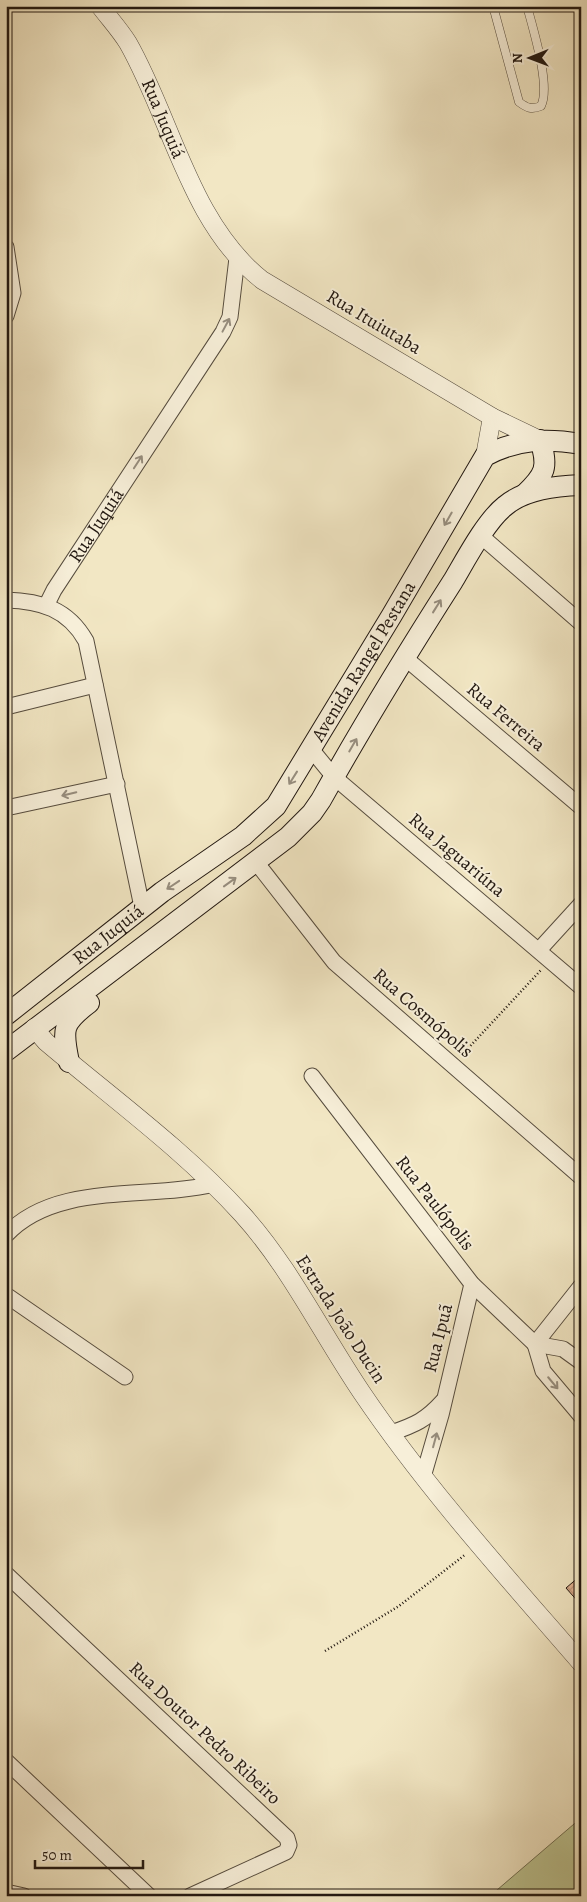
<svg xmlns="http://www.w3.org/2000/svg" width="587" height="1902" viewBox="0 0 587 1902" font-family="Alegreya,serif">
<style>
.grass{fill:#bdc592;stroke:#706e52}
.building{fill:url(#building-cross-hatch);stroke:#221811}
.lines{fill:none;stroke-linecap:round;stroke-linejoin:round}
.service-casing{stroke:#564c3e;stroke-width:9}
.minor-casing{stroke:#564c3e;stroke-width:17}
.tertiary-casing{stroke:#564c3e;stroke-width:19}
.secondary-casing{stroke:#221811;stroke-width:22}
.path{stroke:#221811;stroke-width:2.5;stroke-dasharray:1 2.5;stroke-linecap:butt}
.service{stroke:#f7efd9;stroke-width:8}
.minor{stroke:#f7efd9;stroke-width:15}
.tertiary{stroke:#f7efd9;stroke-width:18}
.secondary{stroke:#f7efd9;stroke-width:20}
.oneway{stroke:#978e7f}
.labels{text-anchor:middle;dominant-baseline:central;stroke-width:4;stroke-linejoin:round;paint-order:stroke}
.street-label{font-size:19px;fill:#221811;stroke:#f7efd9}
</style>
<defs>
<pattern id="building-cross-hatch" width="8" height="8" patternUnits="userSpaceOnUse" patternTransform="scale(1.25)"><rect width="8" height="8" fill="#e0b191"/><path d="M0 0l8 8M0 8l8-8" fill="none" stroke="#c0987c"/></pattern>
</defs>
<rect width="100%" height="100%" fill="#f2e7c4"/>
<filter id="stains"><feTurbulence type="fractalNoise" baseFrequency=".004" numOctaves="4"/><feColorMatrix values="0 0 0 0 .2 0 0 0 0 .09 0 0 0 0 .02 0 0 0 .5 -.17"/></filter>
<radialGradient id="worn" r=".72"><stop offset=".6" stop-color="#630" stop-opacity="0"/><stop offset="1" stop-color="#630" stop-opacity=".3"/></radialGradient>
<!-- grass -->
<path class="grass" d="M581 1818V1896H490Z"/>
<!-- building -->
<path class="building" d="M580 1576H581V1605L566 1588Z"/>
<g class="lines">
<defs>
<path id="service" d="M493 6 519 102C527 108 532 110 541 106 551 86 533 29 527 6"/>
<g id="minor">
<path d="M6 247 13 293 6 316"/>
<path d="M481 536 581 623"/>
<path d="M6 600C41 601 68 609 86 641L142 907"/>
<path id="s1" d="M46 606 54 590 223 332 230 317 237 258"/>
<path d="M404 657 581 807"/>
<path d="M6 707 95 685"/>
<path d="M311 749 334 777 581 987"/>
<path d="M6 808 117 784"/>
<path d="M256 862 334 962 581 1177"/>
<path d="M539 950 581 904"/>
<path d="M312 1076 472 1284 535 1344"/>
<path d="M6 1235C56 1181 149 1200 214 1184"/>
<path d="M6 1295 125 1377"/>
<path d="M535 1344 543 1371 581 1416"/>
<path d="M535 1344 581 1286"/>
<path d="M535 1344 563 1349 581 1362"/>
<path d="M391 1433C415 1425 426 1420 443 1401"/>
<path d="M423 1477 441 1415 472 1284"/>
<path d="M6 1574 287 1838 289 1845 286 1852 190 1896"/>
<path d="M6 1761 149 1896"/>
<path d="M6 1892 24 1896"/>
</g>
<g id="tertiary">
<path id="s2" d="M100 6C109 18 120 30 128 43 172 120 190 223 262 280L492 417 540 440"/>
<path d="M485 456 492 417"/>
<path d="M34 1028 46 1042C112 1098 184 1150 242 1214 290 1267 322 1334 362 1393 427 1489 505 1575 581 1663"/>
</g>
<g id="secondary">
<path d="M525 494C545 475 549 467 540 440"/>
<path id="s3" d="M6 1015 162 892 243 836 276 806 392 615 485 456C516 439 547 438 581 444"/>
<path d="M6 1051 288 837 312 813 321 800C363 725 407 653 453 581 466 559 486 521 505 506 525 489 556 486 581 485"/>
<path d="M69 1062C62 1029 62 1023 89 1003"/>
</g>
</defs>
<!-- service casing -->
<use href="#service" class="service-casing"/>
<!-- minor casing -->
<use href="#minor" class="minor-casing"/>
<!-- tertiary casing -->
<use href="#tertiary" class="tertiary-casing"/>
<!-- secondary casing -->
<use href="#secondary" class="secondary-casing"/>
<!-- path -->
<g class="path">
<path d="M461 1056 541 970"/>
<path d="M325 1651 399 1606 466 1554"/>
</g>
<!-- service -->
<use href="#service" class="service"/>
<!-- minor -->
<use href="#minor" class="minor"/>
<!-- tertiary -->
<use href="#tertiary" class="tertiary"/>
<!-- secondary -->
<use href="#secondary" class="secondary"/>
</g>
<!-- one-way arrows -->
<defs><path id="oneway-shaft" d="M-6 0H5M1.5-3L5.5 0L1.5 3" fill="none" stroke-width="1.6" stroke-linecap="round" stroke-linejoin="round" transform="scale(1.25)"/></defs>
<g class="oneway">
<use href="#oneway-shaft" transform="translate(226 325) rotate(-62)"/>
<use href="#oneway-shaft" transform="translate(138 462) rotate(-57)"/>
<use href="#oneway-shaft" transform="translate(448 519) rotate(120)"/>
<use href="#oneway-shaft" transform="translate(437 606) rotate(-58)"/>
<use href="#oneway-shaft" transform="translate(353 745) rotate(-60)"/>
<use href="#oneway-shaft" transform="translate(293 778) rotate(122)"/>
<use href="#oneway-shaft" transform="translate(69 794) rotate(167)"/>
<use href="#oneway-shaft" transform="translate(230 882) rotate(-36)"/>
<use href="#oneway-shaft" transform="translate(173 885) rotate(146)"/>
<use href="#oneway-shaft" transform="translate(553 1383) rotate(50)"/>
<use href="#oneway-shaft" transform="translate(435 1440) rotate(-75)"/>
</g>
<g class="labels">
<!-- street labels -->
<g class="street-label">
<text stroke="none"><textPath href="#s2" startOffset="130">Rua Juquiá</textPath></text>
<text transform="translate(374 322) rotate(31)">Rua Ituiutaba</text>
<text stroke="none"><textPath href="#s1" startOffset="95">Rua Juquiá</textPath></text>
<text stroke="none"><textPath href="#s3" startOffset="511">Avenida Rangel Pestana</textPath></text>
<text transform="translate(506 717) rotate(40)">Rua Ferreira</text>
<text transform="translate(457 855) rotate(40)">Rua Jaguariúna</text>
<text stroke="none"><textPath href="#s3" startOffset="130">Rua Juquiá</textPath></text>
<text transform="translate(423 1013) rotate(41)">Rua Cosmópolis</text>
<text transform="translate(435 1203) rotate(52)">Rua Paulópolis</text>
<text transform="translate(341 1319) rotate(57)">Estrada João Ducin</text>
<text transform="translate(438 1338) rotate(-76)">Rua Ipuã</text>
<text transform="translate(205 1733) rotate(43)">Rua Doutor Pedro Ribeiro</text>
</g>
</g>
<!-- margin -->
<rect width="587" height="1902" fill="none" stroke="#f2e7c4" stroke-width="25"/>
<rect x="8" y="8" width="572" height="1887" fill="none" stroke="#221811" stroke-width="2.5"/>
<rect x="12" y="12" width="562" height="1877" fill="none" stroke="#221811"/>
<!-- north arrow -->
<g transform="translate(530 58) rotate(269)" stroke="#f7efd9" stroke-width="4" paint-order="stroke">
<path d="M0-4L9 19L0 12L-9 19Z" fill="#221811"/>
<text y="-8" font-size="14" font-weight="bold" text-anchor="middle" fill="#221811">N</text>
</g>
<!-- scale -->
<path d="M35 1860v8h108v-8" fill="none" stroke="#221811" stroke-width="2.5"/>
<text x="42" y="1860" font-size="15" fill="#221811" stroke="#f7efd9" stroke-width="4" paint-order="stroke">50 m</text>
<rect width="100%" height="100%" filter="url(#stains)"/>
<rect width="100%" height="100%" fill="url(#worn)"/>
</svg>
